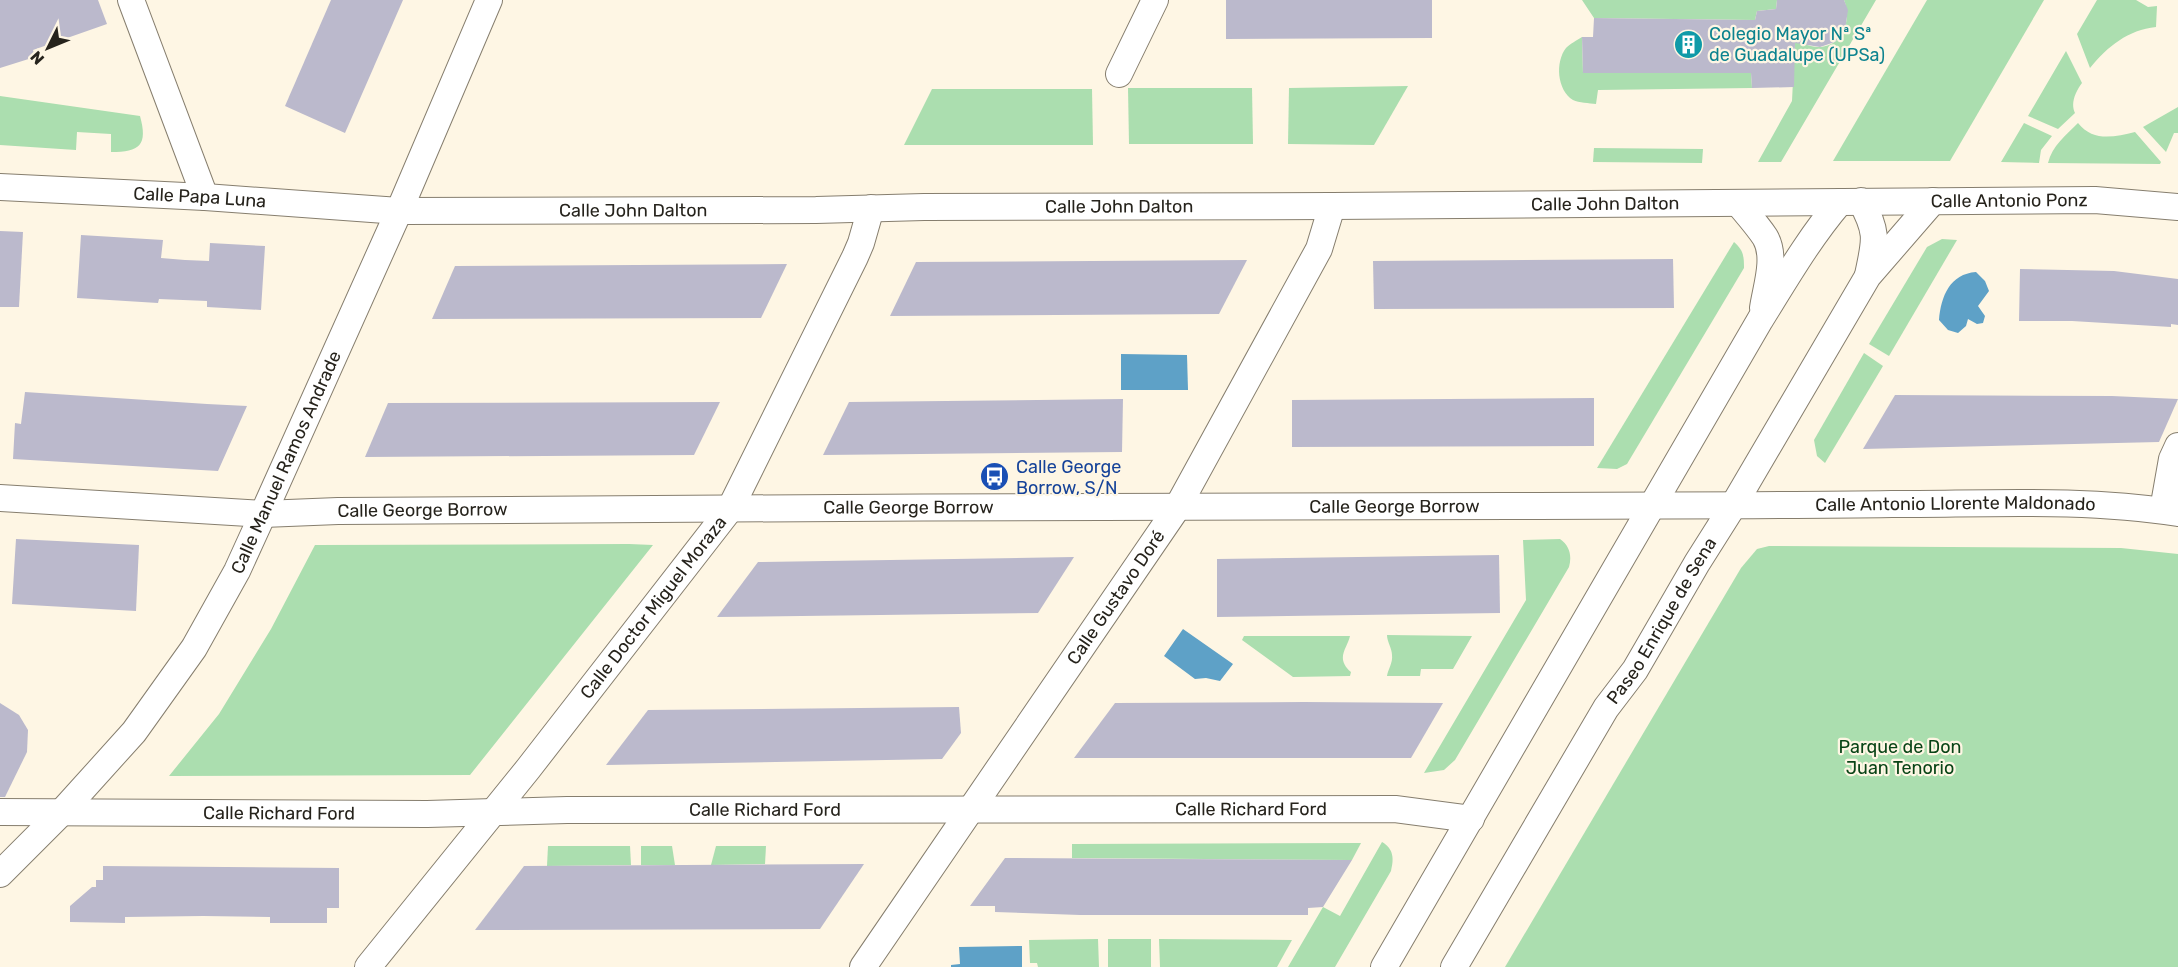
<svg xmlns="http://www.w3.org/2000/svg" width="2178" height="967" viewBox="0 0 2178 967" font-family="Rubik,sans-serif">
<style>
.green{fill:#abdeaf}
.water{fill:#5ea1c7}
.building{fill:#bbb9cc}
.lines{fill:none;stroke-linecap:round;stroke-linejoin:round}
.street-casing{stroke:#867e6e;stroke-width:28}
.street{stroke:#fff;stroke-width:26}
.labels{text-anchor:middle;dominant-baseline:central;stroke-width:4.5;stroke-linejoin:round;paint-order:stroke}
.culture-label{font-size:18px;fill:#0d838f;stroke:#fef6e4;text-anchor:start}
.street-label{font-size:18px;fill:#26231c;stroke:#fef6e4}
.transit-label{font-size:18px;fill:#164399;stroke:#fef6e4;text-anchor:start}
.park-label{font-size:18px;fill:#084416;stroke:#fef6e4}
</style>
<rect width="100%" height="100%" fill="#fef6e4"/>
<!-- green -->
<g class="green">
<path d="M1582 0H1777L1776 9 1757 11 1755 20 1594 18Z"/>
<path d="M1844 0H1876L1781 162H1758L1792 101 1795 40C1802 43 1810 47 1818 47 1843 47 1852 20 1844 0Z"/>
<path d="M1927 0H2044L1950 161H1833Z"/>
<path d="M2097 0H2136L2148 7 2157 6 2156 27C2128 30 2108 46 2090 68L2077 34Z"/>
<path d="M1582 37 1583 73H1751L1752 88 1598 90 1596 104C1589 103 1579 103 1573 100 1557 90 1555 62 1566 48 1570 44 1577 40 1582 37Z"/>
<path d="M2066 51 2082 83C2076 91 2070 103 2075 113L2058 129 2028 116Z"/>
<path d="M1408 86 1374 145 1288 144 1289 88Z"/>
<path d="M1128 88H1252L1253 144H1129Z"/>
<path d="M932 89H1092L1093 145H904Z"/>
<path d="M0 96 140 116C148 145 140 152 111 152V134L77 132 76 150 0 145Z"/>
<path d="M2178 107V133H2174L2166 152 2143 127Z"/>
<path d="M2024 123 2052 136 2041 150 2039 163 2001 162Z"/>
<path d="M2078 123C2093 142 2114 137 2135 132L2161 162 2160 164 2048 163C2052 146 2066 135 2078 123Z"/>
<path d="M1594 148 1703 149 1702 163 1593 162Z"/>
<path d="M1942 239 1957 240 1889 356 1869 344 1927 247Z"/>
<path d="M1734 242C1743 250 1744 255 1744 268L1627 464 1617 469 1597 468Z"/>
<path d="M1864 353 1883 366 1825 463 1817 456 1814 440Z"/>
<path d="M1560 539C1570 546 1572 556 1569 567L1455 760 1444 770 1424 773 1526 600 1523 540Z"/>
<path d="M315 545 629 544 653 545 470 775 169 776 219 714 271 629Z"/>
<path d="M1769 546 2121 548 2178 554V967H1505L1741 568 1757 549Z"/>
<path d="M1387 635 1472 636 1453 669H1421L1420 676H1387C1388 669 1393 663 1392 655 1392 648 1387 642 1387 635Z"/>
<path d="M1244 636H1350C1347 649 1335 658 1351 672L1350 676 1293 677 1242 640Z"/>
<path d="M1382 842C1394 849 1394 859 1391 871L1335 967H1288L1323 907 1340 916Z"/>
<path d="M1361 843 1352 860 1072 858V844Z"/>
<path d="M548 846H630L631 865 547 866Z"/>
<path d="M641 846H672L675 865H641Z"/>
<path d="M716 846H766L765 864 711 865Z"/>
<path d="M1098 939 1099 967H1038L1037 963H1030L1029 940Z"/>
<rect x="1108" y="939" width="43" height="28"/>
<path d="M1159 939 1292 940 1277 967H1160Z"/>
</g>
<!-- water -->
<g class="water">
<path d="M1976 272 1985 281 1989 291 1978 306 1985 316 1983 323 1977 324 1968 319 1966 326 1958 333 1948 330 1939 320C1941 296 1950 274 1976 272Z"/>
<path d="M1121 354 1187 355 1188 390H1121Z"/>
<path d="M1183 629 1233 664 1220 681 1206 678 1195 679 1164 656Z"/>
<path d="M1022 946V967H951V965L960 964 959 947Z"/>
</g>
<!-- building -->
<g class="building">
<path d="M0 0H98L107 24 33 50 35 57 0 68Z"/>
<path d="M331 0H403L345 133 285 106Z"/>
<path d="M1226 0H1432V38L1226 39Z"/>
<path d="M1777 0H1844L1848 10 1845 30 1835 42 1820 47 1795 43 1794 87 1752 88 1751 73H1583L1582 37H1593L1594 18 1755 20 1757 11 1776 9Z"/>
<path d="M0 231 23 232 19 307H0Z"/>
<path d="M81 235 163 240 161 258 185 260 209 261 210 243 265 246 261 310 207 307V301L159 299 158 303 77 298Z"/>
<path d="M1673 259 1674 308 1374 309 1373 261Z"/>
<path d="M1247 260 1219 314 890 316 916 262Z"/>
<path d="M787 264 761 318 432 319 455 266Z"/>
<path d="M2020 269 2114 271 2178 279V325L2171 324V327L2072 321H2019Z"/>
<path d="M25 392 207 404 247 406 218 471 13 459 15 423 21 424Z"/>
<path d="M1895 395 2112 396 2178 399 2159 442 1863 449Z"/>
<path d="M1594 398V446L1292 447V400Z"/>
<path d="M1123 399 1122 452 823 455 849 402Z"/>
<path d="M720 402 694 455 365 457 388 403Z"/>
<path d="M16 539 139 545 136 611 12 604Z"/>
<path d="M1499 555 1500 613 1217 617V559Z"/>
<path d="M1074 557 1038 613 717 617 758 562Z"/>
<path d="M0 703 19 715 28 730 27 752 5 797H0Z"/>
<path d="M1115 703 1304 702 1443 703 1411 758H1074Z"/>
<path d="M959 707 961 733 942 759 606 765 648 710Z"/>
<path d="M1005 858 1167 859 1352 860 1323 907 1308 908V915H1080L995 912V906H970Z"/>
<path d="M864 864 820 929 475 930 524 866Z"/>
<path d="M103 866 339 868V908H327V923H270V917L203 916 125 917V923L70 922V906L92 887H96V880H103Z"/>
</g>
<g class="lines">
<defs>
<g id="street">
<path d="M131 0 205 197"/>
<path d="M1119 74 1155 0"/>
<path id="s1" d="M0 187 205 197 399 211 816 210 924 207 1332 206 2095 200 2178 207"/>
<path d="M1861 201C1879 234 1875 241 1868 275"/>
<path d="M1738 203C1747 214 1757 225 1765 237 1777 257 1766 287 1763 308"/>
<path id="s2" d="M0 498 263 514 338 511C729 506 1121 508 1512 506 1639 505 1765 506 1892 504 1987 504 2084 498 2178 513"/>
<path d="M2163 510 2172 459 2178 446"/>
<path id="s3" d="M0 812 427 814 567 810 1395 809 1471 819"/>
<path id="s4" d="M0 874 60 814 134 732 194 648 237 571 263 514 399 211 489 0"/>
<path id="s5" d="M368 967 528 769 730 509 855 257 861 243 871 208"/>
<path id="s6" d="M863 967 1177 508 1319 249 1332 206"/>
<path d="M1384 967 1760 320C1785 280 1809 238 1840 202"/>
<path id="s7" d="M1454 967 1606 708 1635 670 1697 563 1733 506 1868 276 1933 201"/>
</g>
</defs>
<!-- street casing -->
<use href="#street" class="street-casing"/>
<!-- street -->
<use href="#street" class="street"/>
</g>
<!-- icons -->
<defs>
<symbol id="building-disc" viewBox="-11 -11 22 22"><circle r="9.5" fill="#0f9aa8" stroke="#fef6e4"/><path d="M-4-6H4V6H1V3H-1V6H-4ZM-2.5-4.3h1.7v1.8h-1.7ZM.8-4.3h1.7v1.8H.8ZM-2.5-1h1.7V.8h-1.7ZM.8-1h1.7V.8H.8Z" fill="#fff"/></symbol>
<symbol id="bus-disc" viewBox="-11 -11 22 22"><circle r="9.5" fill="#1a4fb4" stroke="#fef6e4"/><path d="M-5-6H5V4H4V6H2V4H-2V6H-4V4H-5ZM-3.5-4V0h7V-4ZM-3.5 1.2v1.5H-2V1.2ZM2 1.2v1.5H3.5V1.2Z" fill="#fff"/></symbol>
</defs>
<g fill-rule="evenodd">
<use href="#building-disc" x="1672" y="28" width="33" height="33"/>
<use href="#bus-disc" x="978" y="460" width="33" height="33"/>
</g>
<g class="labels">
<!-- culture labels -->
<g class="culture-label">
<text x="1709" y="34">Colegio Mayor Nª Sª<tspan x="1709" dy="21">de Guadalupe (UPSa)</tspan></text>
</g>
<!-- street labels -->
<g class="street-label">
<text stroke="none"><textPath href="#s1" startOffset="200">Calle Papa Luna</textPath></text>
<text stroke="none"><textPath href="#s1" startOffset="2010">Calle Antonio Ponz</textPath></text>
<text stroke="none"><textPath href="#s1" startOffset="1606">Calle John Dalton</textPath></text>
<text stroke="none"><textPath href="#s1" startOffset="1120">Calle John Dalton</textPath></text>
<text stroke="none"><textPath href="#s1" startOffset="634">Calle John Dalton</textPath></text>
<text stroke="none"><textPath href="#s4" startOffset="506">Calle Manuel Ramos Andrade</textPath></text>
<text stroke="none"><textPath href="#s2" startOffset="1395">Calle George Borrow</textPath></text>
<text stroke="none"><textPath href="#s2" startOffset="1956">Calle Antonio Llorente Maldonado</textPath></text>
<text stroke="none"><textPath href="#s2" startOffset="909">Calle George Borrow</textPath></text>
<text stroke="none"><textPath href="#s2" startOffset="423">Calle George Borrow</textPath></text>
<text stroke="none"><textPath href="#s6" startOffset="448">Calle Gustavo Doré</textPath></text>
<text stroke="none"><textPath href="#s5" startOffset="459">Calle Doctor Miguel Moraza</textPath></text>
<text stroke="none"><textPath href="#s7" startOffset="404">Paseo Enrique de Sena</textPath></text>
<text stroke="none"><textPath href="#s3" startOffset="1251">Calle Richard Ford</textPath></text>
<text stroke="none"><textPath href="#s3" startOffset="765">Calle Richard Ford</textPath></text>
<text stroke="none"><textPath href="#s3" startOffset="279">Calle Richard Ford</textPath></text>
</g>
<!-- transit labels -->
<g class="transit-label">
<text x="1016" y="467">Calle George<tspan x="1016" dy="21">Borrow, S/N</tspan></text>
</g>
<!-- park labels -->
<g class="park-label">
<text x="1900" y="747">Parque de Don<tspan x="1900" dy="21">Juan Tenorio</tspan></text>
</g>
</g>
<!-- north arrow -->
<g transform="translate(48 48) rotate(227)" stroke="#fef6e4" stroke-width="4.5" paint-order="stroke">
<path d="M0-4.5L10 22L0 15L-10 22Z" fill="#26231c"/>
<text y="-9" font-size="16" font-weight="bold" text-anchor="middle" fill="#26231c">N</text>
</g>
</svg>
